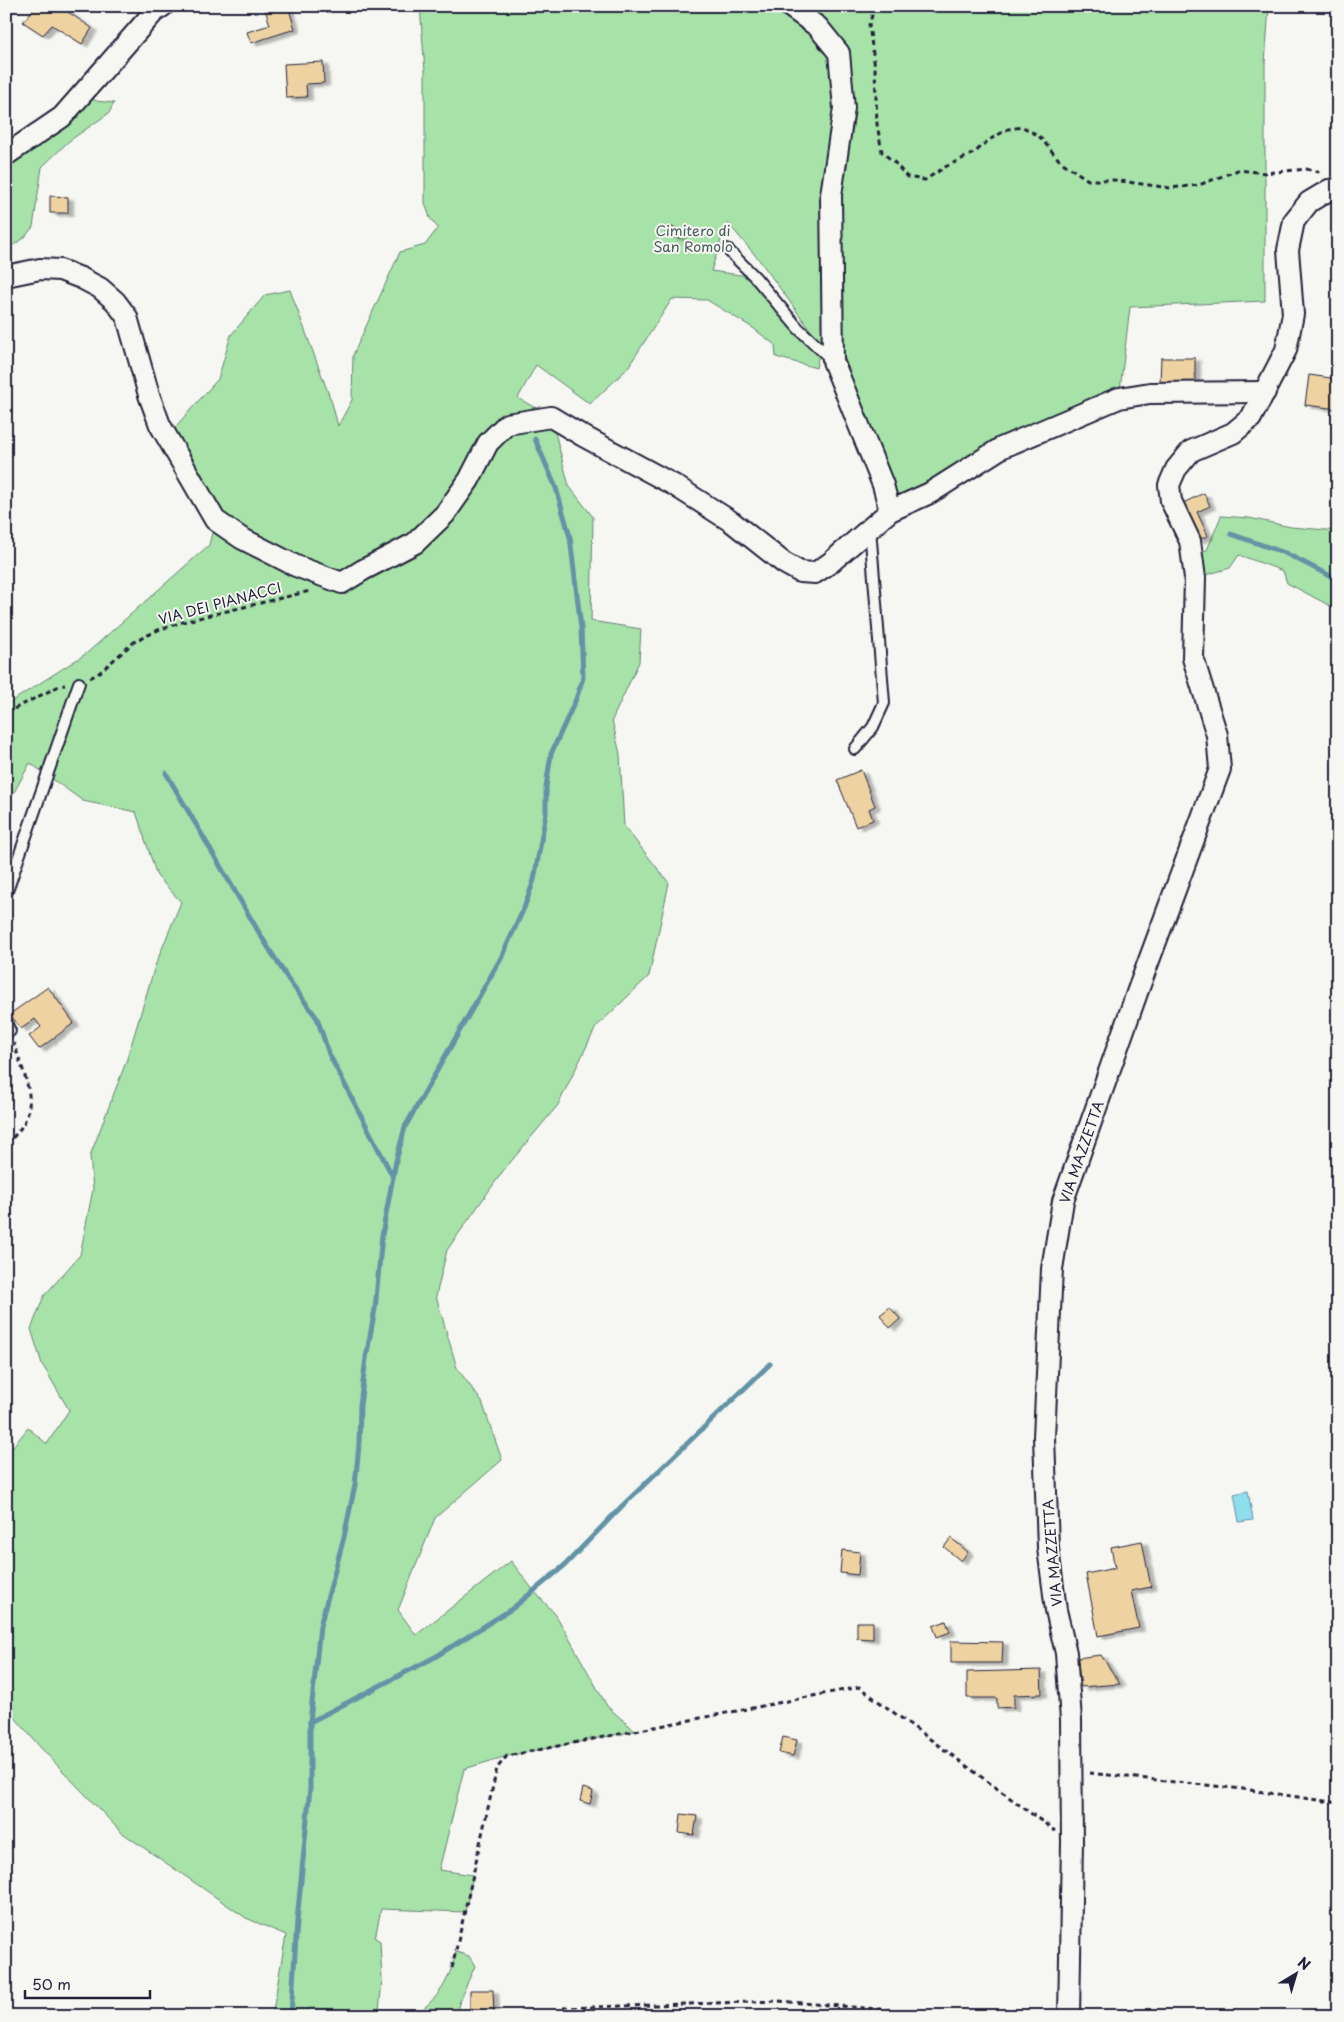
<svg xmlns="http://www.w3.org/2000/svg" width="1344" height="2022" viewBox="0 0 1344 2022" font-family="'Playpen Sans',sans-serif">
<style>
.green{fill:#a7e2a8;stroke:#648272}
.water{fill:#8fdeee;stroke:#6393a6}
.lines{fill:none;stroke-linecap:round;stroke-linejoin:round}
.stream{stroke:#6393a6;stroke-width:5}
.building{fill:#eed2a2;stroke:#22223b;filter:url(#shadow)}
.lane-casing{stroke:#22223b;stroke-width:14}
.street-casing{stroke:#22223b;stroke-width:24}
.path{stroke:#22223b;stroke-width:3;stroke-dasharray:5 4;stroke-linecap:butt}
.lane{stroke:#f6f6f2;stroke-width:10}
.street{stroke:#f6f6f2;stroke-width:20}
.labels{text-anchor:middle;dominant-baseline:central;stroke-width:4;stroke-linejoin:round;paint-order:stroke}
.park-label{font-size:14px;fill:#4a5c5c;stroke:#f6f6f2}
.street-label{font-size:14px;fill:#22223b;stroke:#f6f6f2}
</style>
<defs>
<filter id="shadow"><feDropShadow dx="5.5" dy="3" stdDeviation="1" flood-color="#0004"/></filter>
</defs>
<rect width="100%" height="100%" fill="#f6f6f2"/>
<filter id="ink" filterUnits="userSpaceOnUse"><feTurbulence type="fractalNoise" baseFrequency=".02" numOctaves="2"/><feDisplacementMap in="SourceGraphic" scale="10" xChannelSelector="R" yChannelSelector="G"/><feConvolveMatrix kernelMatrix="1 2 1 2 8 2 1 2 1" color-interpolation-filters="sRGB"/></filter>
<g filter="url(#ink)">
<!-- green -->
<g class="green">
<path d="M420 6H1269L1265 64V301L1130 307 1119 398 890 511 833 361 760 261 727 222 711 271 755 277 820 349 816 368 776 357 775 345 753 328 707 300 672 299 627 369 590 404 536 365 518 398 551 417 569 486 593 517 591 621 641 629 639 662 612 720 620 754 624 826 669 883 649 976 596 1027 558 1105 503 1171 447 1250 436 1296 457 1368 482 1402 502 1460 435 1518 398 1610 416 1635 511 1561 534 1591 556 1615 607 1706 635 1731 507 1756 464 1769 439 1870 473 1875 465 1912 381 1909 375 1938 380 1941 382 1980 379 2011 309 2008 307 2016H272L286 1935 246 1918 121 1832 40 1747 6 1707V1693L8 1691 6 1683V1455L28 1428 47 1444 69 1410 42 1364 31 1329 44 1296 80 1255 93 1189 90 1156 126 1062 155 966 181 902 157 876 136 812 83 801 30 763 6 807V705L87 653 209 545 215 520 168 435 218 379 231 335 265 295 290 290 332 403 338 426 352 400 353 355 400 252 425 245 438 228 430 218 425 203V71Z"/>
<path d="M84 92 96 101 114 103 109 113 69 141 42 167 33 227 24 238 6 250V155Z"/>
<path d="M1221 516 1249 518 1291 527 1338 531V610L1287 583 1283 571 1239 555 1230 568 1195 578 1191 553 1207 550Z"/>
<path d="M456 1952 469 1956 475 1966 461 1997 456 2014 458 2016H414C440 1996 448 1984 456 1952Z"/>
</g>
<!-- water -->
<path class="water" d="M1248 1491 1253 1520 1239 1522 1234 1494Z"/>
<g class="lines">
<!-- stream -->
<g class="stream">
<path d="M1231 534 1285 553 1338 580"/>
<path d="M166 773 261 936 288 979 317 1018 329 1054 393 1177"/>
<path d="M310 1722 435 1657 513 1608 565 1565 622 1506 770 1364"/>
<path d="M291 2016 297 1921 310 1788V1722L320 1626 344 1537 355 1485 359 1445 360 1405 366 1358 375 1309 382 1235 396 1161 405 1127 501 958 524 908 534 880 546 813V787L551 754 576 699 583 678 581 628 570 537 556 488 535 439"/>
</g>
</g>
<!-- building -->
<g class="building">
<path d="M36 6H59L92 28 82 44 52 25 43 35 23 22Z"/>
<path d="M264 6H288L295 29 251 43 247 32 270 25Z"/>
<path d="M323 62 324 83 306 84 307 97 286 98 284 64Z"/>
<path d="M50 196 68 197V213H50Z"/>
<path d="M668 226 682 230 680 238 665 234Z"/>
<path d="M1161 358H1195V382H1160Z"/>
<path d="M1309 375 1338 379V409L1305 405Z"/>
<path d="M1204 493 1210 506 1197 512 1208 536 1198 540 1181 504Z"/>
<path d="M861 770 875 806 869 809 873 820 856 827 837 780Z"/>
<path d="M48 987 74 1023 39 1049 29 1036 41 1027 35 1019 21 1029 10 1014Z"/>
<path d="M890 1307 900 1319 890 1328 880 1315Z"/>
<path d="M951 1538 968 1552 961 1561 944 1547Z"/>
<path d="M1142 1541 1151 1587 1131 1591 1139 1628 1098 1636 1086 1574 1115 1568 1111 1547Z"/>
<path d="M842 1550 860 1552 858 1575 840 1573Z"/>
<path d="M946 1621 950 1632 937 1637 933 1626Z"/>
<path d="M857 1622H873V1639L857 1638Z"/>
<path d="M951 1641 1003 1642 1002 1663H951Z"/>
<path d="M1101 1655 1120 1684 1081 1687 1077 1658Z"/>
<path d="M1041 1670 1042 1694 1014 1695V1707L997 1708V1698H967V1672Z"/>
<path d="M783 1737 797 1740 793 1756 779 1753Z"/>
<path d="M583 1788 593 1791 590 1804 580 1801Z"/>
<path d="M681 1814 697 1816 694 1835 679 1833Z"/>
<path d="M470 1990H493L494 2013H470Z"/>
</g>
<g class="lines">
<defs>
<g id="lane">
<path d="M727 249 755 277 798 328 832 360"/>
<path d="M855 749 873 727 884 703 870 528"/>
<path d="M6 894 79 683"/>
<path d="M6 1023 10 1031"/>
</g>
<g id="street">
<path d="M789 6 818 27 839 53 844 108 831 195 833 361 883 485 890 511"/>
<path d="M6 155 62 117 154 12 163 6"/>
<path d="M6 276 40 269 60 270 81 278 100 288 115 301 127 317 149 395 160 425 215 520 241 538 296 566 342 583 363 570 415 543 445 514 469 480 488 443 507 424 551 417 583 436 674 485 732 522 784 563 800 572 815 573 830 563 890 511 930 493 1001 448 1119 398 1150 393 1265 392"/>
<path d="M1069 2016 1072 1842 1071 1720 1066 1653 1056 1610 1048 1548 1044 1437 1052 1269 1063 1201 1138 990 1220 769 1217 735 1193 658 1195 578 1190 541 1171 501 1169 485 1176 469 1191 451 1233 433 1251 418 1286 350 1293 314 1288 250 1294 221 1309 202 1329 190 1338 189"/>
</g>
</defs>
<!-- lane casing -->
<use href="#lane" class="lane-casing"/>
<!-- street casing -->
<use href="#street" class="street-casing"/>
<!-- path -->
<g class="path">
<path d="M875 6 869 25 875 68 877 124 882 152 895 163 907 177 925 180 945 167 974 153 989 140 1008 129 1023 127 1039 136 1060 161 1088 180H1114L1170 188 1199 185 1238 170 1265 173 1306 169 1323 173"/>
<path d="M90 678 99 673 134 642 158 630 186 621 310 591"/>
<path d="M6 713 59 686 65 685"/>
<path d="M6 1144C45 1110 26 1083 14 1043"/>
<path d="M1089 1773 1243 1789 1338 1803"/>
<path d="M452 1968 497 1768 507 1756 859 1687 1055 1831"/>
<path d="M563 2008 778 2001 963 2016"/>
</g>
<!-- lane -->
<use href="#lane" class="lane"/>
<!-- street -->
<use href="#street" class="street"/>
</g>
</g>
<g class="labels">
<!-- park labels -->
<g class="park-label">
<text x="693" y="230">Cimitero di<tspan x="693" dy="16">San Romolo</tspan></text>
</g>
<!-- street labels -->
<g class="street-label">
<text transform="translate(220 603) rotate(-15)">VIA DEI PIANACCI</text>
<text transform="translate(1081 1152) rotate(-71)">VIA MAZZETTA</text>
<text transform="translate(1052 1553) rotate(-95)">VIA MAZZETTA</text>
</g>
</g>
<!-- margin -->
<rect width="1344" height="2022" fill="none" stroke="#f6f6f2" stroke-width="25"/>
<rect x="12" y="12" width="1319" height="1997" fill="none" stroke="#22223b" stroke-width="2" filter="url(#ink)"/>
<!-- north arrow -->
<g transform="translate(1296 1974) rotate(38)" stroke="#f6f6f2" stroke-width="4" paint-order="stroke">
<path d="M0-4L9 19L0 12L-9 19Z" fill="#22223b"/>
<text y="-8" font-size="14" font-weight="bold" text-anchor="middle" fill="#22223b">N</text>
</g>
<!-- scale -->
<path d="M25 1990v8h125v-8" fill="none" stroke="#22223b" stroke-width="2.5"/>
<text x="32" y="1990" font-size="15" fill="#22223b" stroke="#f6f6f2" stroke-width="4" paint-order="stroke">50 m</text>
</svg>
